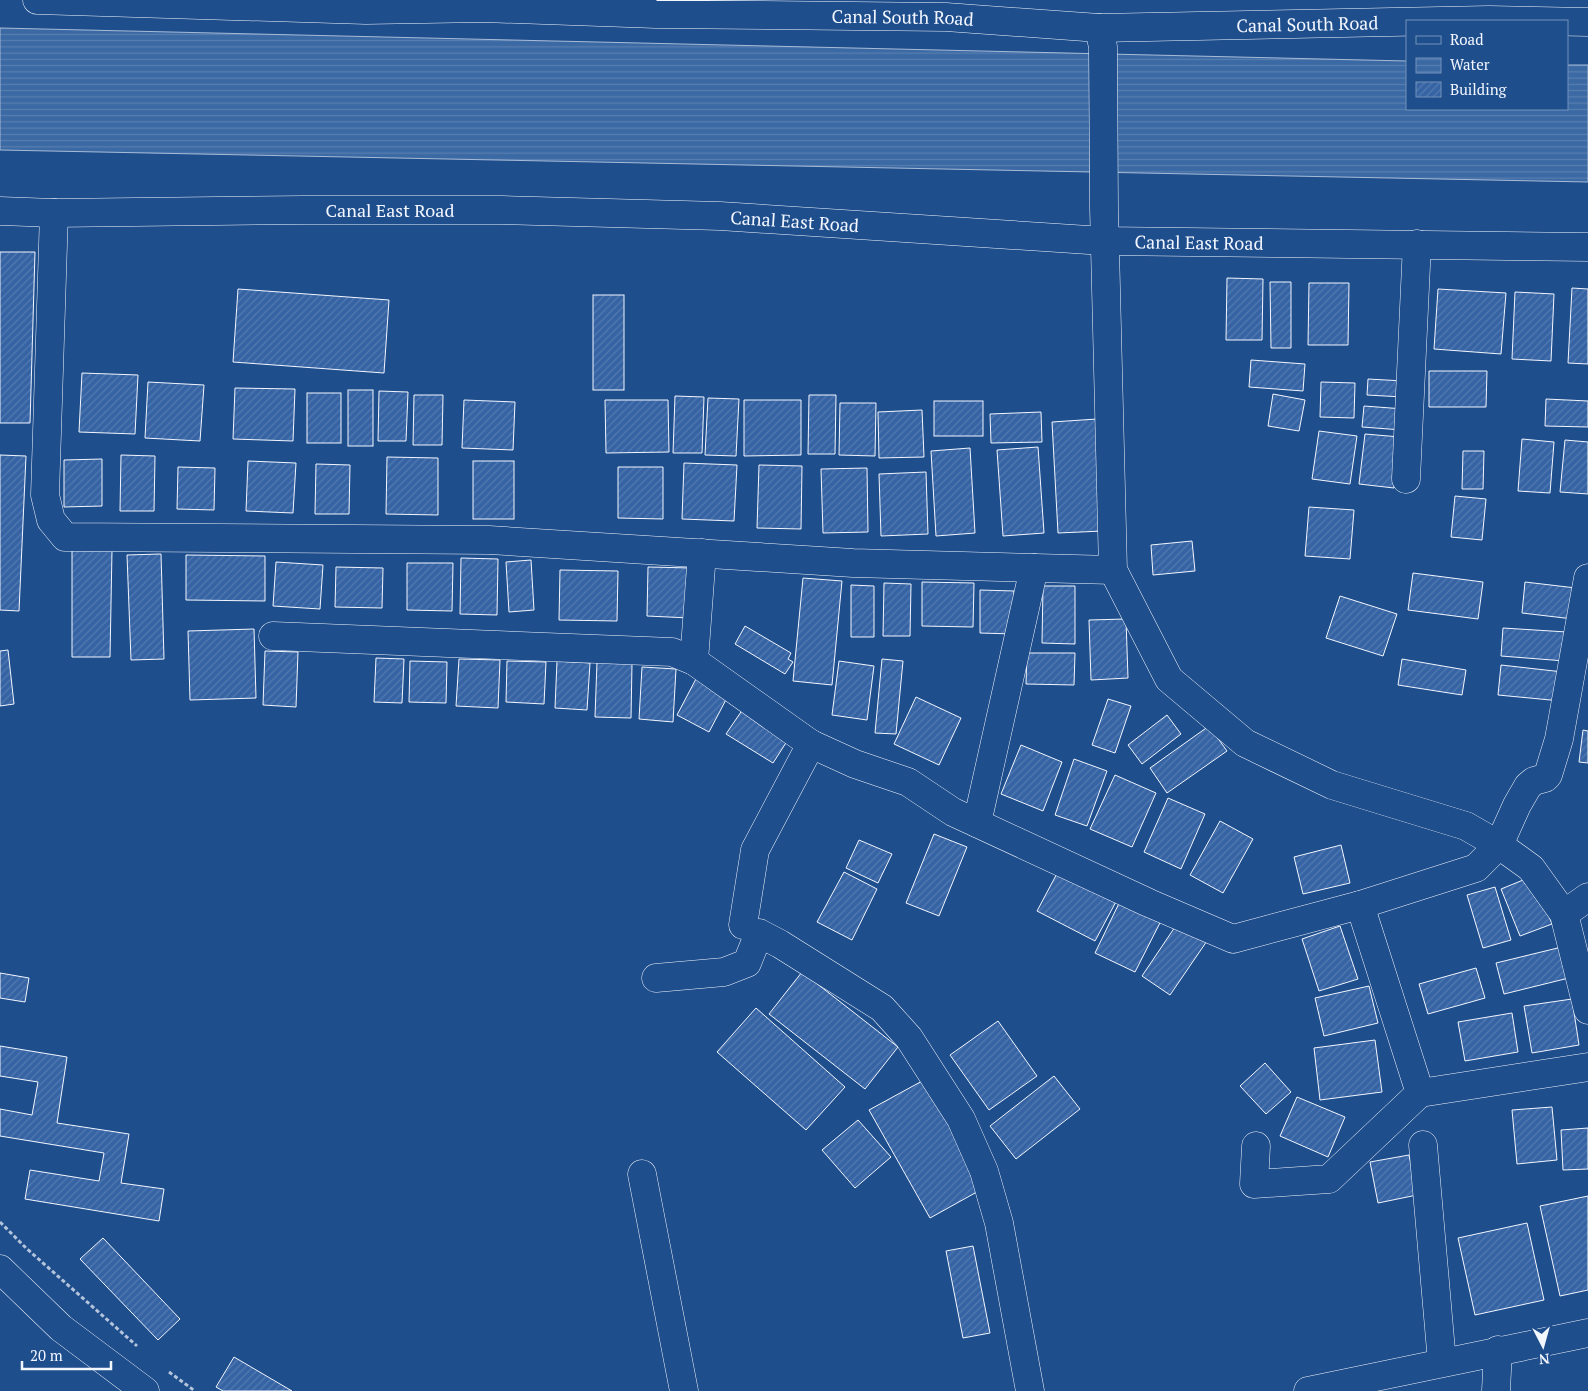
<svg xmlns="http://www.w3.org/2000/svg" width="1588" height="1391" viewBox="0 0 1588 1391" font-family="'PT Serif',serif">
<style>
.water{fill:url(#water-rules);stroke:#a8bbd7}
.building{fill:url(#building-hatch);stroke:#f2f6ff}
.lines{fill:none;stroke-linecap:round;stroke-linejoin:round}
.minor-casing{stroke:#f2f6ff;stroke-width:29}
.major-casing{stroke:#f2f6ff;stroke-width:29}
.path{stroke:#b3c4dc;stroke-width:3;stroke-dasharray:4 2.5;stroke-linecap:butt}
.minor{stroke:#1f4e8c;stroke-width:28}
.major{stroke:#1f4e8c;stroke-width:28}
.labels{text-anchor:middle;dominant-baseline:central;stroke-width:4;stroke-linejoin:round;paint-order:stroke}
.street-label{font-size:18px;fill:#f2f6ff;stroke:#1f4e8c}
</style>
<defs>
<pattern id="water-rules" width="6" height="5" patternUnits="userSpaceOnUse" patternTransform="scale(1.25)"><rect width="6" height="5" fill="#3b69a3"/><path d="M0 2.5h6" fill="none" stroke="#587fb1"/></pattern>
<pattern id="building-hatch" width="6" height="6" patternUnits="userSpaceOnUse" patternTransform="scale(1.25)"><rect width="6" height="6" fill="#3563a3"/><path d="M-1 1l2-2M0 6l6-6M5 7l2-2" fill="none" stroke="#537ab1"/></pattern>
</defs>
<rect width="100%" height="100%" fill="#1f4e8c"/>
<!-- water -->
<path class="water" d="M0 28 1407 61V109H1567V65H1588V182L0 150Z"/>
<!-- building -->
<g class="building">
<path d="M0 252H35L30 423H0Z"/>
<path d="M1227 278 1263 279 1262 340H1226Z"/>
<path d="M1270 282H1291V348H1271Z"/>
<path d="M1309 283H1349L1348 345H1308Z"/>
<path d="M1572 288 1588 289V364L1568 363Z"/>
<path d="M238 289 389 300 384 373 233 362Z"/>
<path d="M1438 289 1506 293 1501 354 1434 349Z"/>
<path d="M1515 292 1554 294 1551 361 1512 359Z"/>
<rect x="593" y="295" width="31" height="95"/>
<path d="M1251 360 1305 364 1303 391 1249 387Z"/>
<path d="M1429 371H1487L1486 407H1429Z"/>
<path d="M82 373 138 375 135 434 79 432Z"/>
<path d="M1368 379 1404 381 1403 397 1367 395Z"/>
<path d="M148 382 204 385 200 441 145 438Z"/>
<path d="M1321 382 1355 383 1354 418 1320 417Z"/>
<path d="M235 388 295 389 293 441 233 439Z"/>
<rect x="348" y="390" width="25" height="56"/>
<path d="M379 391 408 392 406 441H378Z"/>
<rect x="307" y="393" width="34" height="50"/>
<path d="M1273 394 1305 400 1299 431 1268 426Z"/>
<path d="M414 395H443L442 445H413Z"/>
<path d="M809 395H836L835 454H808Z"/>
<path d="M675 396 704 397 702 453H673Z"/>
<path d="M708 398 739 399 736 456 705 455Z"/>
<path d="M1546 399 1588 401V427L1545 426Z"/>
<path d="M464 400 515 402 513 450 462 448Z"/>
<path d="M605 400H668L669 452 606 453Z"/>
<path d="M744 400H801V455L744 456Z"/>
<rect x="934" y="401" width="49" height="35"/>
<path d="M840 403H876L875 456 839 455Z"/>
<path d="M1364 406 1404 409 1402 430 1362 427Z"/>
<path d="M922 410 924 457 879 458 878 412Z"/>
<path d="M1041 412 1042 442 991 443 990 414Z"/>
<path d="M1097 419 1103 531 1058 533 1052 422Z"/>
<path d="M1319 431 1357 436 1350 484 1312 479Z"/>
<path d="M1365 434 1400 437 1394 488 1359 484Z"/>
<path d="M1522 439 1554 442 1550 493 1518 491Z"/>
<path d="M1565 440 1588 442V494L1560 492Z"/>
<path d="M1038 447 1044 533 1003 536 997 450Z"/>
<path d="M970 448 975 533 936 536 931 451Z"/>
<path d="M1463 451H1484L1483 489H1462Z"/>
<path d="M0 455 26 456 19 611 0 610Z"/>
<path d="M121 455 155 456 154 511H120Z"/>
<path d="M387 457 438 458V515L386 514Z"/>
<path d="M102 459V506L64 507V460Z"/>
<path d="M248 461 296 463 293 513 246 511Z"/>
<rect x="473" y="461" width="41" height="58"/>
<path d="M684 463 737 465 734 521 682 519Z"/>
<path d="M316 464 350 465 349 514H315Z"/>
<path d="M759 465 802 466 801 529 757 528Z"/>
<path d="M178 467 215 468 214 510 177 509Z"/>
<path d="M618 467H663V519L618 518Z"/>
<path d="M867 468 868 532 823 533 821 469Z"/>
<path d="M926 472 928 534 881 536 879 474Z"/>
<path d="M1455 496 1486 499 1482 540 1451 537Z"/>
<path d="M1309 507 1354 510 1350 559 1305 556Z"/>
<path d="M1192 541 1195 571 1153 575 1151 545Z"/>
<path d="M72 549 112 550 110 657H72Z"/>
<path d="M161 554 164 659 131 660 127 555Z"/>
<path d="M186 555 265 556V601L186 600Z"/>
<path d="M461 558 498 559 497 615 460 614Z"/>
<path d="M531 560 534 610 509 612 506 562Z"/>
<path d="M276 562 323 565 320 609 273 606Z"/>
<path d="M407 563H453L452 611 407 610Z"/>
<path d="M336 567 383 568 382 608 335 607Z"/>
<path d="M648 567 692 568 690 618 647 616Z"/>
<path d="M560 570 618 571 617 621 559 620Z"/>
<path d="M1413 573 1483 582 1478 619 1408 610Z"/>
<path d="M803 578 842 581 832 685 793 681Z"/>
<path d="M922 582 974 583 973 627 922 626Z"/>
<path d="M1525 582 1576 588 1573 619 1522 613Z"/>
<path d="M884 583 911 584 910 636H883Z"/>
<path d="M851 585 874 586V637H851Z"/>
<path d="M1043 586H1075V644L1042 643Z"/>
<path d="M980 590 1014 591V634L980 633Z"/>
<path d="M1340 596 1397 614 1383 656 1326 638Z"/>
<path d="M1126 619 1128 678 1091 680 1089 620Z"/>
<path d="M745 626 791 653 788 659 793 662 785 674 735 644Z"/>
<path d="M1503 628 1567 632 1565 661 1501 656Z"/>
<path d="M254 629 256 698 190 700 188 631Z"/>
<path d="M8 650 14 704 0 706V651Z"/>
<path d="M265 651 298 652 296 707 263 705Z"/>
<path d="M1027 653H1075L1074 685 1026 684Z"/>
<path d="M376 658 404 659 402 703 374 702Z"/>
<path d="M459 659 500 660 498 708 456 706Z"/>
<path d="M882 659 903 661 896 734 875 733Z"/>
<path d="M1402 659 1466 670 1462 695 1398 685Z"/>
<path d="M410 661 447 662 446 703 409 702Z"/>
<path d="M507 661 546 662 544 704 506 702Z"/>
<path d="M557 661 590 663 587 710 555 708Z"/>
<path d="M839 661 874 666 867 720 832 715Z"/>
<path d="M597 662 632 663 631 718 595 717Z"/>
<path d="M1501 665 1563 672 1561 701 1498 695Z"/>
<path d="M642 667 676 669 673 722 639 719Z"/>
<path d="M697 677 729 694 709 732 677 715Z"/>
<path d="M916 697 961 718 939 765 894 744Z"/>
<path d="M1108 699 1131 706 1115 753 1092 745Z"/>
<path d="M745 706 791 735 773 763 726 734Z"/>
<path d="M1167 715 1181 734 1142 764 1128 745Z"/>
<path d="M1209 726 1227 751 1167 793 1150 768Z"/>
<path d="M1583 730 1588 731V763L1579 762Z"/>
<path d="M1021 745 1062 762 1043 811 1001 794Z"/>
<path d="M1074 759 1107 771 1087 826 1055 815Z"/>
<path d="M1115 775 1156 793 1132 847 1090 829Z"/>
<path d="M1168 798 1205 814 1181 869 1144 852Z"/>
<path d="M1220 821 1253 839 1223 893 1190 875Z"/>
<path d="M934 834 967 847 939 916 906 903Z"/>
<path d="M859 840 892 854 878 883 846 868Z"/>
<path d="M1341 845 1350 883 1303 894 1294 857Z"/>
<path d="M1061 866 1119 896 1095 941 1037 911Z"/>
<path d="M844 872 877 889 852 940 817 922Z"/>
<path d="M1533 876 1552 924 1520 936 1501 889Z"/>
<path d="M1495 887 1511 940 1483 948 1467 895Z"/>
<path d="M1124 893 1165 913 1135 972 1095 953Z"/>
<path d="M1181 918 1209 938 1170 995 1142 976Z"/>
<path d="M1340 926 1358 979 1319 991 1302 939Z"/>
<path d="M1570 945 1577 976 1504 994 1496 963Z"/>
<path d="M1476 968 1485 998 1428 1014 1419 984Z"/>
<path d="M802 972 898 1047 865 1089 769 1014Z"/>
<path d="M0 973 29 978 25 1002 0 998Z"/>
<path d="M1369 986 1378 1023 1324 1036 1315 998Z"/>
<path d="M1572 999 1579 1045 1532 1053 1524 1006Z"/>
<path d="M756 1008 845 1087 806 1130 717 1052Z"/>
<path d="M1512 1013 1518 1052 1465 1061 1458 1022Z"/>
<path d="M998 1021 1037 1076 989 1110 950 1055Z"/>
<path d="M1375 1040 1382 1092 1320 1100 1314 1048Z"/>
<path d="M0 1046 67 1057 57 1123 129 1134 121 1183 164 1189 159 1221 25 1199 30 1170 99 1181 104 1153 0 1136V1109L32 1115 38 1082 0 1076Z"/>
<path d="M1265 1063 1291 1092 1266 1114 1240 1086Z"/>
<path d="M1054 1076 1080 1109 1016 1159 990 1126Z"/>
<path d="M924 1080 984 1188 930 1218 869 1110Z"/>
<path d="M1297 1097 1345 1117 1328 1157 1280 1136Z"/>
<path d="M1552 1107 1557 1160 1517 1164 1512 1110Z"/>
<path d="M858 1120 891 1157 855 1188 822 1150Z"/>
<path d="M1588 1128V1169L1563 1170 1561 1130Z"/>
<path d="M1409 1155 1417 1195 1378 1203 1370 1162Z"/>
<path d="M1588 1196V1290L1560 1296 1540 1206Z"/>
<path d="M1527 1223 1544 1300 1475 1315 1458 1238Z"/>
<path d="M103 1238 180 1319 158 1340 80 1259Z"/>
<path d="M973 1246 990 1333 963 1338 946 1251Z"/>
<path d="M234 1357 292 1391H223L216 1387Z"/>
</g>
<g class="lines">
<defs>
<g id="minor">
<path id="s1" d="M37 0 366 10 484 8 656 14 946 17 1099 28 1489 20 1588 22"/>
<path d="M1099 28 1103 47 1104 208 1113 570 1169 679 1245 743 1332 785 1466 826 1499 845 1531 868 1564 914 1588 1010"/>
<path d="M54 213 45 495 51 520 65 537 489 540 853 563 1113 570"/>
<path d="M1406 479 1417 244"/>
<path d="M273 636 672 652 694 661 811 744 855 764 908 782 953 812 1149 903 1233 939 1360 905 1476 868 1499 845 1517 805 1528 786 1534 781 1545 778 1548 775 1559 739 1588 578"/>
<path d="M694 661 702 553"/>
<path d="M977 823 1034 568"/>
<path d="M1360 905 1420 1093 1588 1067"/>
<path d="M1564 914 1588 897"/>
<path d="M743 925 755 850 811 744"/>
<path d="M656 978 724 972 747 963 759 933 780 944 882 1008 909 1038 961 1119 984 1171 999 1223 1030 1391"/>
<path d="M1423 1145 1442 1362"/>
<path d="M1256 1146 1254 1184 1329 1179 1420 1093"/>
<path d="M642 1174 684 1391"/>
<path d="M0 1269 61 1328 145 1391"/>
<path d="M1496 1391 1498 1350"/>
</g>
<g id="major">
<path id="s2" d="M0 211 54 213 303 210H502L720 216 1104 241 1588 247"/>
<path d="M1308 1391 1588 1333"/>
</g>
</defs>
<!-- minor casing -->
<use href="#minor" class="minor-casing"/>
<!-- major casing -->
<use href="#major" class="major-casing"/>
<!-- path -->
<g class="path">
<path d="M0 1222 26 1248 137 1346"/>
<path d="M169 1372 195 1391"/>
</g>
<!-- minor -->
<use href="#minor" class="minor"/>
<!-- major -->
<use href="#major" class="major"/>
</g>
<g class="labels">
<!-- street labels -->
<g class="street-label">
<text stroke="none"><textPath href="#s1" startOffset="866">Canal South Road</textPath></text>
<text stroke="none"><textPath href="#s1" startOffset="1271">Canal South Road</textPath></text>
<text stroke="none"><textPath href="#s2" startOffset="390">Canal East Road</textPath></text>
<text stroke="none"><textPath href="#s2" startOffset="795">Canal East Road</textPath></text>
<text stroke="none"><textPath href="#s2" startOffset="1200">Canal East Road</textPath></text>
</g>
</g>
<!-- legend -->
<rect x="1406" y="20" width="162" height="90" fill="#1f4e8c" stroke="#7391ba"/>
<rect x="1416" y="36" width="25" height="8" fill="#1f4e8c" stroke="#7391ba"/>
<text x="1450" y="45" font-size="15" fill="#f2f6ff">Road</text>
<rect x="1416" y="58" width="25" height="15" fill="url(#water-rules)" stroke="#7391ba"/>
<text x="1450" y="70" font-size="15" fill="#f2f6ff">Water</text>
<rect x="1416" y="82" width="25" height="15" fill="url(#building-hatch)" stroke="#7391ba"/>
<text x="1450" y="95" font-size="15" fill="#f2f6ff">Building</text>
<!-- north arrow -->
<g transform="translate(1543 1346) rotate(174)" stroke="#1f4e8c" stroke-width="4" paint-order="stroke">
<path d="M0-4L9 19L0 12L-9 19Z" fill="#f2f6ff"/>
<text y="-8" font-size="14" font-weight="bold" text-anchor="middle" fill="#f2f6ff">N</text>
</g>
<!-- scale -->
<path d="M22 1361v8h89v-8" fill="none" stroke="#f2f6ff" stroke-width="2.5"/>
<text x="30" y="1361" font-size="15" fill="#f2f6ff" stroke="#1f4e8c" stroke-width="4" paint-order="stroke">20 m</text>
</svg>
